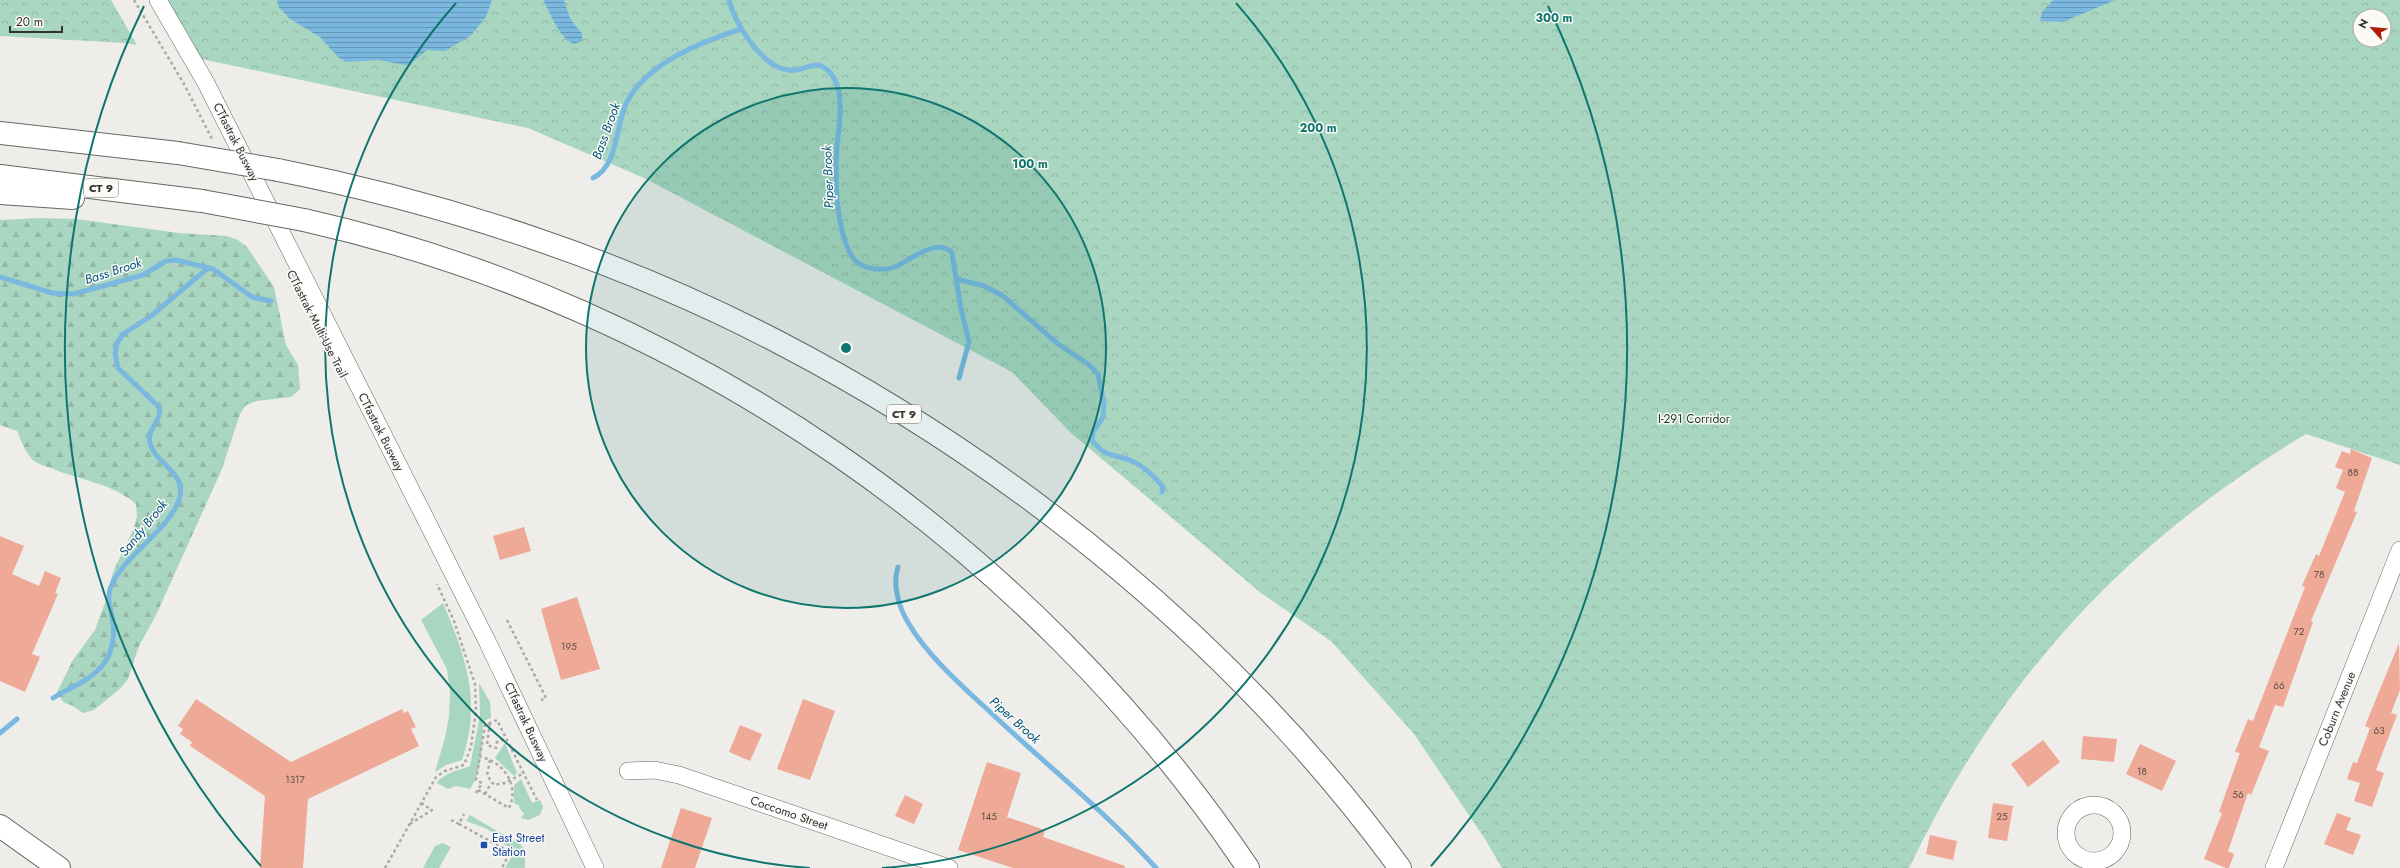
<svg xmlns="http://www.w3.org/2000/svg" width="2400" height="868" viewBox="0 0 2400 868" font-family="Jost,sans-serif">
<style>
.grass{fill:#a9d6c0}
.forest{fill:url(#forest-firs)}
.park{fill:url(#park-crowns);fill-rule:evenodd}
.water{fill:url(#water-rules)}
.lines{fill:none;stroke-linecap:round;stroke-linejoin:round}
.stream{stroke:#7ab8e0;stroke-width:5}
.building{fill:#eea997}
.minor-casing{stroke:#686764;stroke-width:18}
.major-casing{stroke:#686764;stroke-width:24}
.highway-casing{stroke:#686764;stroke-width:24}
.path{stroke:#aaa9a7;stroke-width:2.5;stroke-dasharray:3 3;stroke-linecap:butt}
.minor{stroke:#fff;stroke-width:17}
.major{stroke:#fff;stroke-width:22}
.highway{stroke:#fff;stroke-width:22}
.highway-bridge-casing{stroke:#686764;stroke-width:24;stroke-linecap:butt}
.highway-bridge{stroke:#fff;stroke-width:22}
.ring{fill:none;stroke:#0f766e;stroke-width:2}
.transit-dot{fill:#1a4fb4;stroke:#fbfaf7;stroke-width:1.5}
.labels{text-anchor:middle;dominant-baseline:central;stroke-width:3;stroke-linejoin:round;paint-order:stroke}
.number-label{font-size:10px;fill:#61504a}
.shield{fill:#fbfaf7;stroke:#6e6e6c;stroke-width:1}
.shield-label{font-size:11px;font-weight:bold;fill:#323231}
.street-label{font-size:12px;fill:#323231;stroke:#fbfaf7}
.park-label{font-size:12px;fill:#153628;stroke:#fbfaf7}
.transit-label{font-size:12px;fill:#164399;stroke:#fbfaf7;text-anchor:start}
.water-label{font-size:13px;font-style:italic;fill:#03547a;stroke:#fbfaf7}
.centre{fill:#0f766e;stroke:#fbfaf7;stroke-width:2}
.ring-label{font-size:12px;text-anchor:middle;font-weight:bold;fill:#0f766e;stroke:#fbfaf7;stroke-width:3;stroke-linejoin:round;paint-order:stroke}
</style>
<defs>
<pattern id="forest-firs" width="22" height="20" patternUnits="userSpaceOnUse"><rect width="22" height="20" fill="#a9d6c0"/><path d="M5 1l3.5 6h-7zM16 11l3.5 6h-7z" fill="#92b8a5"/></pattern>
<pattern id="park-crowns" width="20" height="18" patternUnits="userSpaceOnUse"><rect width="20" height="18" fill="#a9d6c0"/><path d="M2 6a3 3 0 1 1 6 0M12 15a3 3 0 1 1 6 0" fill="none" stroke="#92b8a5"/></pattern>
<pattern id="water-rules" width="6" height="5" patternUnits="userSpaceOnUse"><rect width="6" height="5" fill="#7ab8e0"/><path d="M0 2.5h6" fill="none" stroke="#6596b6"/></pattern>
</defs>
<rect width="100%" height="100%" fill="#eeedea"/>
<!-- grass -->
<g class="grass">
<path d="M443 603C466 658 482 701 462 760L446 765 435 772 445 738 449 717 450 693 447 669 421 620Z"/>
<path d="M479 683 490 702 491 718 483 721C482 743 483 770 470 789L456 786 448 789 437 783C443 773 460 770 470 766L480 716Z"/>
<path d="M505 743 517 773 514 776 495 758Z"/>
<path d="M521 779 532 803 540 800 543 807 540 815 529 820 521 818 524 814 519 808 520 806 514 803V785Z"/>
<path d="M470 815 521 845 525 851V868H505L515 851 500 842 495 834 487 829 466 821Z"/>
<path d="M443 843 451 847 439 868H423L435 846Z"/>
</g>
<!-- forest -->
<path class="forest" d="M40 218 76 219 179 233 227 236 238 240 247 247 274 287 286 345 298 365 300 389 291 397 257 401 246 405 240 414 222 469 156 615 139 646 128 679 121 688 94 710 83 713 73 706 63 702 57 692 73 660 95 630 107 597 113 572 134 528 137 516 136 504C112 483 79 480 51 468 45 466 38 464 34 461 25 453 22 442 17 431L0 425V220Z"/>
<!-- park -->
<g class="park">
<path d="M0 0H111L137 45 125 43 0 36Z"/>
<path d="M162 0H2400V465L2306 434C2126 542 2000 678 1909 868H1502L1485 839 1414 734 1331 641 1261 593 1071 433 1012 372 644 178 528 128 192 57ZM2360 16H2384V40H2360Z"/>
</g>
<!-- water -->
<g class="water">
<path d="M277 0H492L486 17 470 36 445 51 427 50 410 64 405 65 378 60 346 62 338 57 320 37 290 19 278 6Z"/>
<path d="M543 0H564L570 18 582 34V41L574 44C558 37 551 14 543 0Z"/>
<path d="M2053 0H2115L2063 22 2040 21 2042 12Z"/>
</g>
<g class="lines">
<!-- stream -->
<g class="stream">
<path d="M729 0C735 23 762 68 789 70 800 72 809 64 819 65 831 70 837 81 839 93 842 110 839 128 837 145 835 178 835 225 851 255 858 269 881 272 895 267 907 262 938 236 952 253L961 309 969 342 959 378"/>
<path d="M593 178C619 165 615 125 627 102 647 63 701 42 741 29"/>
<path d="M0 277 52 293 74 294 143 275 166 261 176 260 213 269 252 297 271 301"/>
<path d="M957 279 984 286 1003 296 1058 344 1088 364 1098 374 1104 404 1103 417 1093 432 1092 440C1106 459 1114 453 1132 461 1145 467 1155 477 1163 487L1162 492"/>
<path d="M898 567C892 585 899 608 909 624 926 654 963 687 989 711 1044 763 1105 811 1156 868"/>
<path d="M53 698C69 688 94 679 105 662 112 652 115 634 113 622 111 607 105 598 112 584 125 555 174 526 180 496 185 471 155 464 150 443 146 429 163 421 159 407L118 368 115 354 117 343 123 334 151 316 208 268"/>
<path d="M0 733 17 719"/>
</g>
</g>
<!-- building -->
<g class="building">
<path d="M2351 449 2372 458 2354 511 2357 512 2311 621 2313 622 2283 707 2275 705 2259 747 2269 751 2251 795 2248 793 2228 851 2234 854 2229 868H2226L2204 859 2222 813 2219 812 2240 753 2235 752 2248 719 2253 721 2305 587 2302 586 2316 554 2319 556 2345 492 2336 488 2343 470 2335 467 2342 451 2350 454Z"/>
<path d="M524 527 531 551 500 560 493 536Z"/>
<path d="M0 536 24 546 12 574 39 586 45 571 61 578 55 593 58 594 32 654 40 657 25 692 0 681Z"/>
<path d="M577 597 600 669 561 680 541 609Z"/>
<path d="M2399 643 2400 690 2391 713 2397 715 2376 770 2384 773 2372 807 2354 801 2360 783 2347 779 2353 762 2357 763 2370 728 2365 726Z"/>
<path d="M196 699 291 762 402 709 404 713 408 711 416 727 411 729 419 746 308 799 303 868H260L265 796 190 746 192 742 180 734 183 729 178 726Z"/>
<path d="M803 699 835 711 810 780 777 769Z"/>
<path d="M740 725 762 734 750 761 729 752Z"/>
<path d="M2083 736 2117 739 2114 762 2081 759Z"/>
<path d="M2043 740 2060 762 2028 787 2011 764Z"/>
<path d="M2140 744 2176 761 2162 791 2126 774Z"/>
<path d="M987 762 1021 773 1007 817 1045 830 1043 837 1049 839 1125 866V868H1013L958 850Z"/>
<path d="M905 795 923 804 914 824 895 816Z"/>
<path d="M1993 803 2013 806 2007 841 1988 838Z"/>
<path d="M681 808 712 818 695 868H661Z"/>
<path d="M2337 813 2351 818 2346 830 2361 835 2353 855 2324 844Z"/>
<path d="M1930 835 1957 841 1953 860 1926 854Z"/>
</g>
<g class="lines">
<defs>
<g id="minor">
<path d="M158 0 206 83 488 643 595 868"/>
<path d="M628 771 654 770 679 775 949 868"/>
<circle cx="2094" cy="833" r="28"/>
<path d="M2274 868 2400 550"/>
</g>
<path id="major" d="M0 826 59 868"/>
<g id="highway">
<path d="M0 133 178 153"/>
<path d="M278 170C447 203 625 262 778 342 1019 467 1239 648 1400 868"/>
<path d="M0 176 202 201"/>
<path d="M0 193 73 198"/>
<path d="M304 220C686 306 1030 544 1248 868"/>
</g>
</defs>
<!-- minor casing -->
<use href="#minor" class="minor-casing"/>
<!-- major casing -->
<use href="#major" class="major-casing"/>
<!-- highway casing -->
<use href="#highway" class="highway-casing"/>
<!-- path -->
<g class="path">
<path d="M134 0 184 84 212 139"/>
<path d="M507 620 546 698 541 700"/>
<path d="M490 723 487 745 496 748 497 742 506 738"/>
<path d="M490 760 487 775 494 785 505 783 524 773"/>
<path d="M478 790 509 808C520 786 504 762 481 757"/>
<path d="M476 793 482 783 476 780 485 725 497 720 537 800"/>
<path d="M485 794 491 783"/>
<path d="M451 820 459 824 464 814"/>
<path d="M410 824 432 810 421 803"/>
<path d="M459 824 510 852 502 868"/>
<path d="M385 868 436 777 445 771 464 765 471 747 476 711 475 684 454 621 437 584"/>
</g>
<!-- minor -->
<use href="#minor" class="minor"/>
<!-- major -->
<use href="#major" class="major"/>
<!-- highway -->
<use href="#highway" class="highway"/>
<defs>
<g id="highway-bridge">
<path d="M178 153 278 170"/>
<path d="M202 201 304 220"/>
</g>
</defs>
<!-- highway-bridge casing -->
<use href="#highway-bridge" class="highway-bridge-casing"/>
<!-- highway-bridge -->
<use href="#highway-bridge" class="highway-bridge"/>
</g>
<!-- distance rings -->
<circle cx="846" cy="348" r="260" fill="#0f766e" fill-opacity=".12"/>
<g class="ring">
<circle cx="846" cy="348" r="260"/>
<path d="M810 868A521 521 0 0 1 456 3M1236 3A521 521 0 0 1 882 868"/>
<path d="M261 866A781 781 0 0 1 144 6M1548 6A781 781 0 0 1 1431 866"/>
</g>
<!-- markers -->
<rect class="transit-dot" x="480" y="841" width="8" height="8" rx="2"/>
<g class="labels">
<!-- number labels -->
<g class="number-label">
<text x="2353" y="472">88</text>
<text x="2319" y="574">78</text>
<text x="2299" y="631">72</text>
<text x="569" y="646">195</text>
<text x="2279" y="685">66</text>
<text x="2379" y="730">63</text>
<text x="2142" y="771">18</text>
<text x="295" y="779">1317</text>
<text x="2238" y="794">56</text>
<text x="989" y="816">145</text>
<text x="2002" y="816">25</text>
</g>
<!-- shield labels -->
<g class="shield">
<rect x="84" y="179" width="34" height="18" rx="3"/>
<rect x="887" y="405" width="34" height="18" rx="3"/>
</g>
<g class="shield-label">
<text x="101" y="188">CT 9</text>
<text x="904" y="414">CT 9</text>
</g>
<!-- street labels -->
<g class="street-label">
<text transform="translate(236 142) rotate(63)">CTfastrak Busway</text>
<text transform="translate(317 324) rotate(63)">CTfastrak Multi-Use Trail</text>
<text transform="translate(381 432) rotate(63)">CTfastrak Busway</text>
<text transform="translate(2337 709) rotate(-68)">Coburn Avenue</text>
<text transform="translate(526 722) rotate(65)">CTfastrak Busway</text>
<text transform="translate(789 813) rotate(19)">Coccomo Street</text>
</g>
<!-- park labels -->
<g class="park-label">
<text x="1694" y="419">I-291 Corridor</text>
</g>
<!-- transit labels -->
<g class="transit-label">
<text x="492" y="838">East Street<tspan x="492" dy="14">Station</tspan></text>
</g>
<!-- water labels -->
<g class="water-label">
<text transform="translate(606 131) rotate(-70)">Bass Brook</text>
<text transform="translate(828 177) rotate(-92)">Piper Brook</text>
<text transform="translate(113 271) rotate(-18)">Bass Brook</text>
<text transform="translate(143 528) rotate(-51)">Sandy Brook</text>
<text transform="translate(1015 720) rotate(42)">Piper Brook</text>
</g>
</g>
<circle cx="846" cy="348" r="6" class="centre"/>
<g class="ring-label">
<text x="1554" y="22">300 m</text>
<text x="1318" y="132">200 m</text>
<text x="1030" y="168">100 m</text>
</g>
<!-- north arrow -->
<g transform="translate(2372 28) rotate(297)"><circle r="19" fill="#fbfaf7" stroke="#abaaa8"/>
<path d="M0-3L7 15L0 10L-7 15Z" fill="#ad1e03"/>
<text y="-6" font-size="11" font-weight="bold" text-anchor="middle" fill="#323231">N</text>
</g>
<!-- scale -->
<path d="M10 26v6h52v-6" fill="none" stroke="#323231" stroke-width="2"/>
<text x="16" y="26" font-size="12" fill="#323231" stroke="#fbfaf7" stroke-width="3" paint-order="stroke">20 m</text>
</svg>
